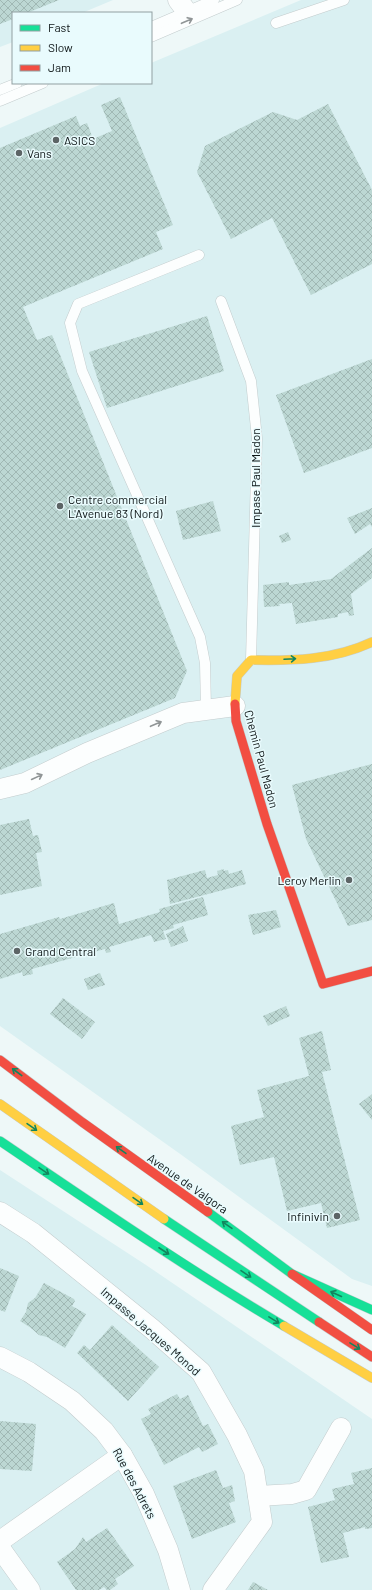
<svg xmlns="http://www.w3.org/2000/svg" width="372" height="1590" viewBox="0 0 372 1590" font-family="Barlow,sans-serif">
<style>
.built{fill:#daf0f2}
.building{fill:url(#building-cross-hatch)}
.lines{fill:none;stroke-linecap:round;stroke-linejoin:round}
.lane-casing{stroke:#c3cccd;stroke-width:11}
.street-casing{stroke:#c3cccd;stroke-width:21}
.fast-casing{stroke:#c3cccd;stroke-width:10}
.slow-casing{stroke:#c3cccd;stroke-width:10}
.jam-casing{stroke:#c3cccd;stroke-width:10}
.lane{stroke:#fcfefe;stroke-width:10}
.street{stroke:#fcfefe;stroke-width:20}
.fast{stroke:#16e098;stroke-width:9}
.slow{stroke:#ffcf43;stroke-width:9}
.jam{stroke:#f24e42;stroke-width:9}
.oneway{stroke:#909596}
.oneway2{stroke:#12855e}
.poi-dot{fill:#5c6465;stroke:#e9fbfd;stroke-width:1.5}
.labels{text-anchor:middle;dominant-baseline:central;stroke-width:3;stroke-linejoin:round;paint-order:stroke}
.poi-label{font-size:12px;fill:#0d1516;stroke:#e9fbfd;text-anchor:start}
.street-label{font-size:12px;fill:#0d1516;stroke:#e9fbfd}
</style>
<defs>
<pattern id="building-cross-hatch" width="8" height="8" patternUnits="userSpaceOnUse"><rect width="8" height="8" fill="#bcd7d3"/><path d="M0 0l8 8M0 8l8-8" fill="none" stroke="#a0b8b4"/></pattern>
</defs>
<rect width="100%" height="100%" fill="#eef8f8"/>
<!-- built -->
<g class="built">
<path d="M0 0H113L82 13H13V42L0 47Z"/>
<path d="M301 0H372V1286L352 1279 183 1156 0 1026V128L104 83H151V63Z"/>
<path d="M0 1170 146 1265 372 1419V1590H0Z"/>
</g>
<!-- building -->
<g class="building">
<path d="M0 0H59L27 13H13V19L0 24Z"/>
<path d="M120 97 173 225 156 232 163 249 23 307 37 340 52 335 187 671 175 698 0 770V148L76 116 80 126 87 123 93 139 112 131 101 105Z"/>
<path d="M328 104 372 190V264L311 295 272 218 231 239 197 172 205 146 273 112 297 120Z"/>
<path d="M207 316 224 371 107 408 89 352Z"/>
<path d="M372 359V448L304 473 276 395Z"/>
<path d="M213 501 221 531 183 540 176 511Z"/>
<path d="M372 508V527L370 524 355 534 347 518Z"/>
<path d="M288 532 291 540 282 543 279 536Z"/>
<path d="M372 548V578L351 594 354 615 349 616 348 612 338 614V617L296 624 292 603 279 604 280 606 264 607 263 585 289 582V585L331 579Z"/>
<path d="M372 764V920L348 926 306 839 292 785Z"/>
<path d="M29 819 33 836 38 835 42 852 36 853 42 886 0 895V825Z"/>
<path d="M224 869V871L228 870 229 874 242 870 246 884 170 904 167 880 205 870 207 878 218 875 217 871Z"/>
<path d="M203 897 208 915 173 925 174 928 163 931 166 939 154 942 151 935 109 947 111 952 106 953 105 949 32 969 33 974 23 976 22 972 0 979V934L59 917 60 919 114 903 119 924 160 912 159 909Z"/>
<path d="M276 910 281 927 253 935 248 915Z"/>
<path d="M183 926 188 941 171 947 166 934Z"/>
<path d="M100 973 105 985 88 990 84 979Z"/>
<path d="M63 998 95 1022 82 1039 50 1014Z"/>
<path d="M286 1006 290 1016 268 1026 263 1016Z"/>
<path d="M322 1031 331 1070 322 1072 360 1220 327 1228 321 1203 287 1211 274 1157 240 1165 231 1126 264 1117 257 1090 309 1076 299 1038Z"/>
<path d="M372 1094V1120L359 1104Z"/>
<path d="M0 1268 19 1276 5 1312 0 1310Z"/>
<path d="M44 1283 74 1299 75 1301 72 1306 86 1314 65 1348 47 1337 39 1335 31 1328 20 1321 26 1312 28 1303 35 1298Z"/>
<path d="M112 1325 159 1367 128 1401 77 1353 84 1345 90 1350Z"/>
<path d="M177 1394 180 1399 188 1395 203 1426 208 1424 218 1444 202 1452 199 1447 164 1465 141 1419 151 1414 148 1409Z"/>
<path d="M0 1421 36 1424 32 1471 0 1469Z"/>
<path d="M372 1468V1528L365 1529V1527L343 1533 349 1557 321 1563 308 1507 335 1500 332 1489 354 1484 351 1473Z"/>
<path d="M216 1470 223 1488 232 1485 235 1501 229 1503 236 1522 192 1539 173 1486Z"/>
<path d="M107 1528 134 1566 115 1579 118 1584 110 1590H107L104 1587 99 1590H76L57 1562 75 1549 83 1537 86 1542Z"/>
<path d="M253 1582 255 1583 268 1590H248Z"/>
</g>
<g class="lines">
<defs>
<g id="lane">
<path d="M276 23 344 0"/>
<path d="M151 27 214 0"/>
<path d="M151 37 237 0"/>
<path d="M0 90 17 83"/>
<path d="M0 101 43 83"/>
<path d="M199 255 78 304 70 323 82 371 200 637 205 663 206 709"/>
<path d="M221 301 251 381 257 438 251 660"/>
</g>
<g id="street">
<path d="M178 0 187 12"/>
<path d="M0 789 25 783 87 753 183 713 235 706"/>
<path d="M0 1212 33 1233 151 1328 201 1372 237 1435 254 1471 262 1522 213 1590"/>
<path d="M0 1357 29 1372 72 1401 104 1431 122 1455 144 1494 168 1550 180 1590"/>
<path d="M258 1496 292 1494 306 1490 341 1428"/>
<path d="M0 1541 122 1455"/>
<path d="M0 1548 30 1590"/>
</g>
<g id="fast">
<path d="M0 1141C93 1204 186 1268 284 1326"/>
<path d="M208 1212 292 1274 372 1310"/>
<path d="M164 1219 319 1322"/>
</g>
<g id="slow">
<path d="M235 704 237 676 251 660C292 661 334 660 372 642"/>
<path d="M0 1104 164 1219"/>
<path d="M284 1326 372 1378"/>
</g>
<g id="jam">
<path d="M235 704 236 721 267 824 323 984 372 971"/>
<path d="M0 1060 82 1122 208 1212"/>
<path d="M292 1274 372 1330"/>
<path d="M319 1322 372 1357"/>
</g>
</defs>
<!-- lane casing -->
<use href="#lane" class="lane-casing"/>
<!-- street casing -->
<use href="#street" class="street-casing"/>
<!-- fast casing -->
<use href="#fast" class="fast-casing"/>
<!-- slow casing -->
<use href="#slow" class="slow-casing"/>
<!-- jam casing -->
<use href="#jam" class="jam-casing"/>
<!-- lane -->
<use href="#lane" class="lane"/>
<!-- street -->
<use href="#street" class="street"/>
<!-- fast -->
<use href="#fast" class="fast"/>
<!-- slow -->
<use href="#slow" class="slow"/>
<!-- jam -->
<use href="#jam" class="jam"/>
</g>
<!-- one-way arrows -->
<defs><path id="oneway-shaft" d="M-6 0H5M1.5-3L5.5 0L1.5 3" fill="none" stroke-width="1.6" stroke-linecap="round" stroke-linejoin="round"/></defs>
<g class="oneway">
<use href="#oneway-shaft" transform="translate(187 21) rotate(-23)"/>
<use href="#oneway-shaft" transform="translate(156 724) rotate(-23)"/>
<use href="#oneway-shaft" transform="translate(37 777) rotate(-25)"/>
</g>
<g class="oneway2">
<use href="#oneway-shaft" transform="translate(290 659) rotate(-3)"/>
<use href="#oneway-shaft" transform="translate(17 1072) rotate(-143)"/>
<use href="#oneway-shaft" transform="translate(32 1127) rotate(35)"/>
<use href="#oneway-shaft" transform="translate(121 1150) rotate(-145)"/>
<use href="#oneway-shaft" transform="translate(44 1171) rotate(34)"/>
<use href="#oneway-shaft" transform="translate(138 1201) rotate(35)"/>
<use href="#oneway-shaft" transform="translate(227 1225) rotate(-145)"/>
<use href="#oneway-shaft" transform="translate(164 1251) rotate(33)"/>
<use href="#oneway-shaft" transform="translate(246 1274) rotate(34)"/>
<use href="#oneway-shaft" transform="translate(336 1294) rotate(-156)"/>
<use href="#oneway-shaft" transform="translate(274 1320) rotate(31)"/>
<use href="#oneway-shaft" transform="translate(355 1346) rotate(32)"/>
</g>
<!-- markers -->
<g class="poi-dot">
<circle cx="56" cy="140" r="4"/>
<circle cx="19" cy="153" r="4"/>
<circle cx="60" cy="506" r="4"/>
<circle cx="349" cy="880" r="4"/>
<circle cx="17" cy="951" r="4"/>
<circle cx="337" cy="1216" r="4"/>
</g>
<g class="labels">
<!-- poi labels -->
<g class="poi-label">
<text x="64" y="140">ASICS</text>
<text x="27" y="153">Vans</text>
<text x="68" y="499">Centre commercial<tspan x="68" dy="14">L'Avenue 83 (Nord)</tspan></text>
<text x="341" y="880" text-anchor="end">Leroy Merlin</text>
<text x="25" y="951">Grand Central</text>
<text x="329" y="1216" text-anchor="end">Infinivin</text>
</g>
<!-- street labels -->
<g class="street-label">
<text transform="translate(255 478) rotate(-90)">Impase Paul Madon</text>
<text transform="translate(262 759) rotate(75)">Chemin Paul Madon</text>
<text transform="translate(188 1183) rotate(35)">Avenue de Valgora</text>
<text transform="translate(151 1331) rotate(41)">Impasse Jacques Monod</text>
<text transform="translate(135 1483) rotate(62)">Rue des Adrets</text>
</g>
</g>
<!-- legend -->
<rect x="12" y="12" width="140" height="72" fill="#e9fbfd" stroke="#919fa1"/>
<rect x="20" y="25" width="20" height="6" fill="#16e098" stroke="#919fa1"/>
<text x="48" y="32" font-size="12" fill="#0d1516">Fast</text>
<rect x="20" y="45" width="20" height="6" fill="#ffcf43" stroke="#919fa1"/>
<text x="48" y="52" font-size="12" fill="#0d1516">Slow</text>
<rect x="20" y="65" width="20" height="6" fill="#f24e42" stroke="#919fa1"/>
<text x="48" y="72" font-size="12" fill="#0d1516">Jam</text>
</svg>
